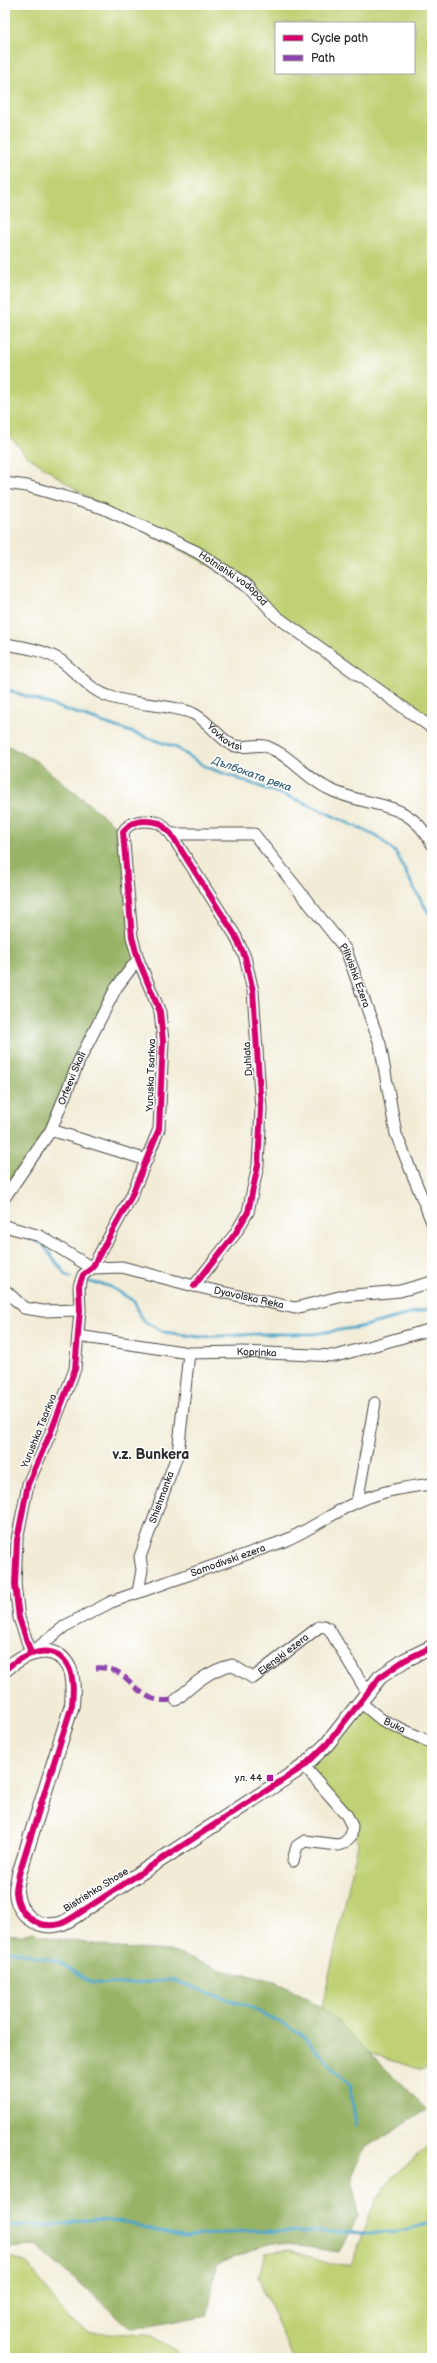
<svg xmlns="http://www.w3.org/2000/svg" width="437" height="2363" viewBox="0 0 437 2363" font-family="'Balsamiq Sans',sans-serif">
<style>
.green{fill:#c0d174;stroke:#767e50;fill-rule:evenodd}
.forest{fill:#98b366;stroke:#626f48}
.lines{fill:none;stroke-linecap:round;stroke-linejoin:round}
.stream{stroke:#4ba5c8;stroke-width:3}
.minor-casing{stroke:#494845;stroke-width:13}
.tertiary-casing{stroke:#494845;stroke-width:16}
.minor{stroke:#fff;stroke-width:11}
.tertiary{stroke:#fff;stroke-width:14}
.quiet{stroke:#8e44ad;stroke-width:5;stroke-dasharray:10 5;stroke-linecap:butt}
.cycleway-casing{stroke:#fff;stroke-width:8}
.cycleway{stroke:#d6006c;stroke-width:6}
.poi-dot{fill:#b5179e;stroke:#fff;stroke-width:1.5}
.labels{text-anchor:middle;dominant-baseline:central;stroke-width:3;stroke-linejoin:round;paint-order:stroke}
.street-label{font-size:10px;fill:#2b2b2b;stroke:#fff}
.poi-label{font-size:10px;fill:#2b2b2b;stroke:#fff;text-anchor:end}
.water-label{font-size:11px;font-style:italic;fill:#396272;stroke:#fff}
.district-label{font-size:14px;font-weight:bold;fill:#2b2b2b;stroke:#fff}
</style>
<rect width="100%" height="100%" fill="#fff"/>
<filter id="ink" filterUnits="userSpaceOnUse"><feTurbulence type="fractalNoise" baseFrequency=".025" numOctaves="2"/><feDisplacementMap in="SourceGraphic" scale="8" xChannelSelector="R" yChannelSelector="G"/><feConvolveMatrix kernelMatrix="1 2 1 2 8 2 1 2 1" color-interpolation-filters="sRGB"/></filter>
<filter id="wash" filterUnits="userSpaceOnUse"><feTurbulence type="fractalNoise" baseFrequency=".012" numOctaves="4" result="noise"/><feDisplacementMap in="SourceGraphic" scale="16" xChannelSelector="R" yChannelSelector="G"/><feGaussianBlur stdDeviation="0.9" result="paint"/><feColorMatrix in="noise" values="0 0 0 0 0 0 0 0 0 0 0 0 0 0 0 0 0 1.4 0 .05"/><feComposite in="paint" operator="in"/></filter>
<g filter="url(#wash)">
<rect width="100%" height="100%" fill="#f2ecd7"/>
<!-- green -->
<g class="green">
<path d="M5 5H432V728L276 616 250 587 103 508 26 455 5 430ZM276 23H414V73H276Z"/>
<path d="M360 1702 432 1743V2066L421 2070 369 2053 322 2007 358 1844 346 1814 304 1766Z"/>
<path d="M432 2143V2358H293L258 2277 266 2253 288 2249 329 2264 351 2265 376 2199 393 2176Z"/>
<path d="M5 2254 27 2263 70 2321 90 2332 147 2335 174 2349 183 2358H5Z"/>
</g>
<!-- forest -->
<g class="forest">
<path d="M5 744 36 761 123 832 138 959 116 988 51 1130 5 1197Z"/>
<path d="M34 1932 41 1936 73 1941 120 1948 170 1951 222 1970 275 1981 322 2007 427 2109 365 2148 352 2176 358 2217 339 2252 273 2242 216 2265 208 2315 132 2329 36 2246 5 2248V1934L20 1935Z"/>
</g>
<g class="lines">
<!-- stream -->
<g class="stream">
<path d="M5 689 175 747 206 767 303 802 378 837 396 853 416 892 432 918"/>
<path d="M5 1235 15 1233"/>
<path d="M31 1239 42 1244 67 1276 71 1277"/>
<path d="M85 1281 109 1286 134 1301 143 1321 164 1332 200 1337 259 1334H313L360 1327 432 1308"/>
<path d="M5 1949 60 1962 92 1983 125 1984 172 1980 247 2006 299 2032 350 2085 356 2125"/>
<path d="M5 2225 46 2226 97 2219 131 2224 183 2237 244 2231 391 2233 432 2223"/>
</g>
</g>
</g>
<g filter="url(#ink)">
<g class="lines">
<defs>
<g id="minor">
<path id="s1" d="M5 483 27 486 103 508 197 552 250 587 276 616 432 728"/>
<path id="s2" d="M5 644C23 647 44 650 60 660 75 671 90 690 108 696 135 706 165 703 192 713 207 719 217 737 232 745 244 750 258 742 268 747 291 756 305 777 327 788 368 810 407 796 432 844"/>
<path id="s3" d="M171 834H254L346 950 380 1044 396 1134 432 1222"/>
<path d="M51 1130 147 1160"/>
<path id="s4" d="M5 1197 51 1130 79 1061 116 988 138 959"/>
<path id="s5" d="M5 1226 40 1236 92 1268 122 1267 194 1286 295 1308 343 1296 400 1291 432 1282"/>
<path id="s6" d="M194 1286 235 1234 248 1212 258 1165 261 1109 253 991 245 957 235 935 171 834 160 823C146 820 131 819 123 832L132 937 138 959 160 1012 163 1041 159 1129 131 1197 92 1268 83 1275 79 1286 80 1310 75 1369 50 1434 28 1484 17 1540 15 1584 19 1618 31 1653 65 1626 111 1602 284 1541C310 1530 332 1513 357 1502 381 1491 406 1487 432 1484"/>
<path d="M5 1290 24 1308 43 1311 80 1310"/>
<path id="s7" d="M78 1336 189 1353 241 1352 336 1356 432 1329"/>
<path d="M357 1502 375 1403"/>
<path d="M5 1585 15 1584"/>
<path id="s8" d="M138 1592 142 1570 140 1557 178 1453 189 1353"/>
<path id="s9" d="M176 1700C194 1684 209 1670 232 1665L253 1678 319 1627 324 1626 329 1629 367 1692"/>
<path id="s10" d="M360 1702 382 1720 432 1743"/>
<path d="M293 1861 297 1846 305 1841 338 1845 344 1843 351 1836 352 1826 346 1814 304 1766"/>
</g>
<path id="tertiary" d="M5 1670C22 1654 55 1639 69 1668 74 1679 73 1693 72 1705L19 1874C18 1880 16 1886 16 1892 18 1914 37 1930 60 1924 67 1922 75 1916 81 1912L304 1766 327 1744 380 1677 405 1660 432 1647"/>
</defs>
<!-- minor casing -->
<use href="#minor" class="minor-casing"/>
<!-- tertiary casing -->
<use href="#tertiary" class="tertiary-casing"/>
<!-- minor -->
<use href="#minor" class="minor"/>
<!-- tertiary -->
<use href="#tertiary" class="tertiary"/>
<!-- quiet -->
<path class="quiet" d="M96 1668C127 1666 128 1688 151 1698 160 1702 168 1700 176 1700"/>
<defs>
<g id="cycleway">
<path d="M31 1653 19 1618 15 1584 17 1540 28 1484 50 1434 75 1369 80 1310 79 1286 83 1275 92 1268 131 1197 159 1129 163 1041 160 1012 138 959 132 937 123 832C131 819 146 820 160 823L171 834 235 935 245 957 253 991 261 1109 258 1165 248 1212 235 1234 194 1286"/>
<path d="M5 1670C22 1654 55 1639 69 1668 74 1679 73 1693 72 1705L19 1874C18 1880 16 1886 16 1892 18 1914 37 1930 60 1924 67 1922 75 1916 81 1912L304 1766 327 1744 380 1677 405 1660 432 1647"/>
</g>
</defs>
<!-- cycleway casing -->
<use href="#cycleway" class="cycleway-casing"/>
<!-- cycleway -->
<use href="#cycleway" class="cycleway"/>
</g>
</g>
<!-- markers -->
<rect class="poi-dot" x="266" y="1774" width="8" height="8" rx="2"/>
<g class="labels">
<!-- street labels -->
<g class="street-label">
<text stroke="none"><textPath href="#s1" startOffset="250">Hotnishki vodopad</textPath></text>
<text stroke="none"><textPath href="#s2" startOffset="245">Yovkovtsi</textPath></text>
<text stroke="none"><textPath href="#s3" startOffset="258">Plitvishki Ezera</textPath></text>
<text transform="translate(248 1059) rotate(-94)">Duhlata</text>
<text transform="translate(151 1075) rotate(-88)">Yuruska Tsarkva</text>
<text stroke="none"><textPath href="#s4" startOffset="137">Orfeevi Skali</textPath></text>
<text stroke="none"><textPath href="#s5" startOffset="258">Dyavolska Reka</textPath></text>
<text stroke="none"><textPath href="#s7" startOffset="180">Koprinka</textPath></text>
<text transform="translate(39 1431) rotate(-68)">Yurushka Tsarkva</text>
<text stroke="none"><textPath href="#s8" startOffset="99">Shishmanka</textPath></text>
<text stroke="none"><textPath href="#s6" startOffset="1629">Samodivski ezera</textPath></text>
<text stroke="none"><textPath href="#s9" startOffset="130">Elenski ezera</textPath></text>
<text stroke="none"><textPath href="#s10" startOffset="42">Buka</textPath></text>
<text transform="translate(96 1890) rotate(-32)">Bistrishko Shose</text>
</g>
<!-- poi labels -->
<g class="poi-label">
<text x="262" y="1778">ул. 44</text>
</g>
<!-- water labels -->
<g class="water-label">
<text transform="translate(252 774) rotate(20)">Дълбоката река</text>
</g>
<!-- district labels -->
<g class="district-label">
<text x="151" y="1454">v.z. Bunkera</text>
</g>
</g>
<!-- margin -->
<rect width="437" height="2363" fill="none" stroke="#fff" stroke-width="20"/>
<!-- legend -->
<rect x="275" y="22" width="140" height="52" fill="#ffffff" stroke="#aaaaaa"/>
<rect x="283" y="35" width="20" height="6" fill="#d6006c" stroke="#aaaaaa"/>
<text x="311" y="42" font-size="12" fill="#2b2b2b">Cycle path</text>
<rect x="283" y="55" width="20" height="6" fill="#8e44ad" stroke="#aaaaaa"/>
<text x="311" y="62" font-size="12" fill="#2b2b2b">Path</text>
</svg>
